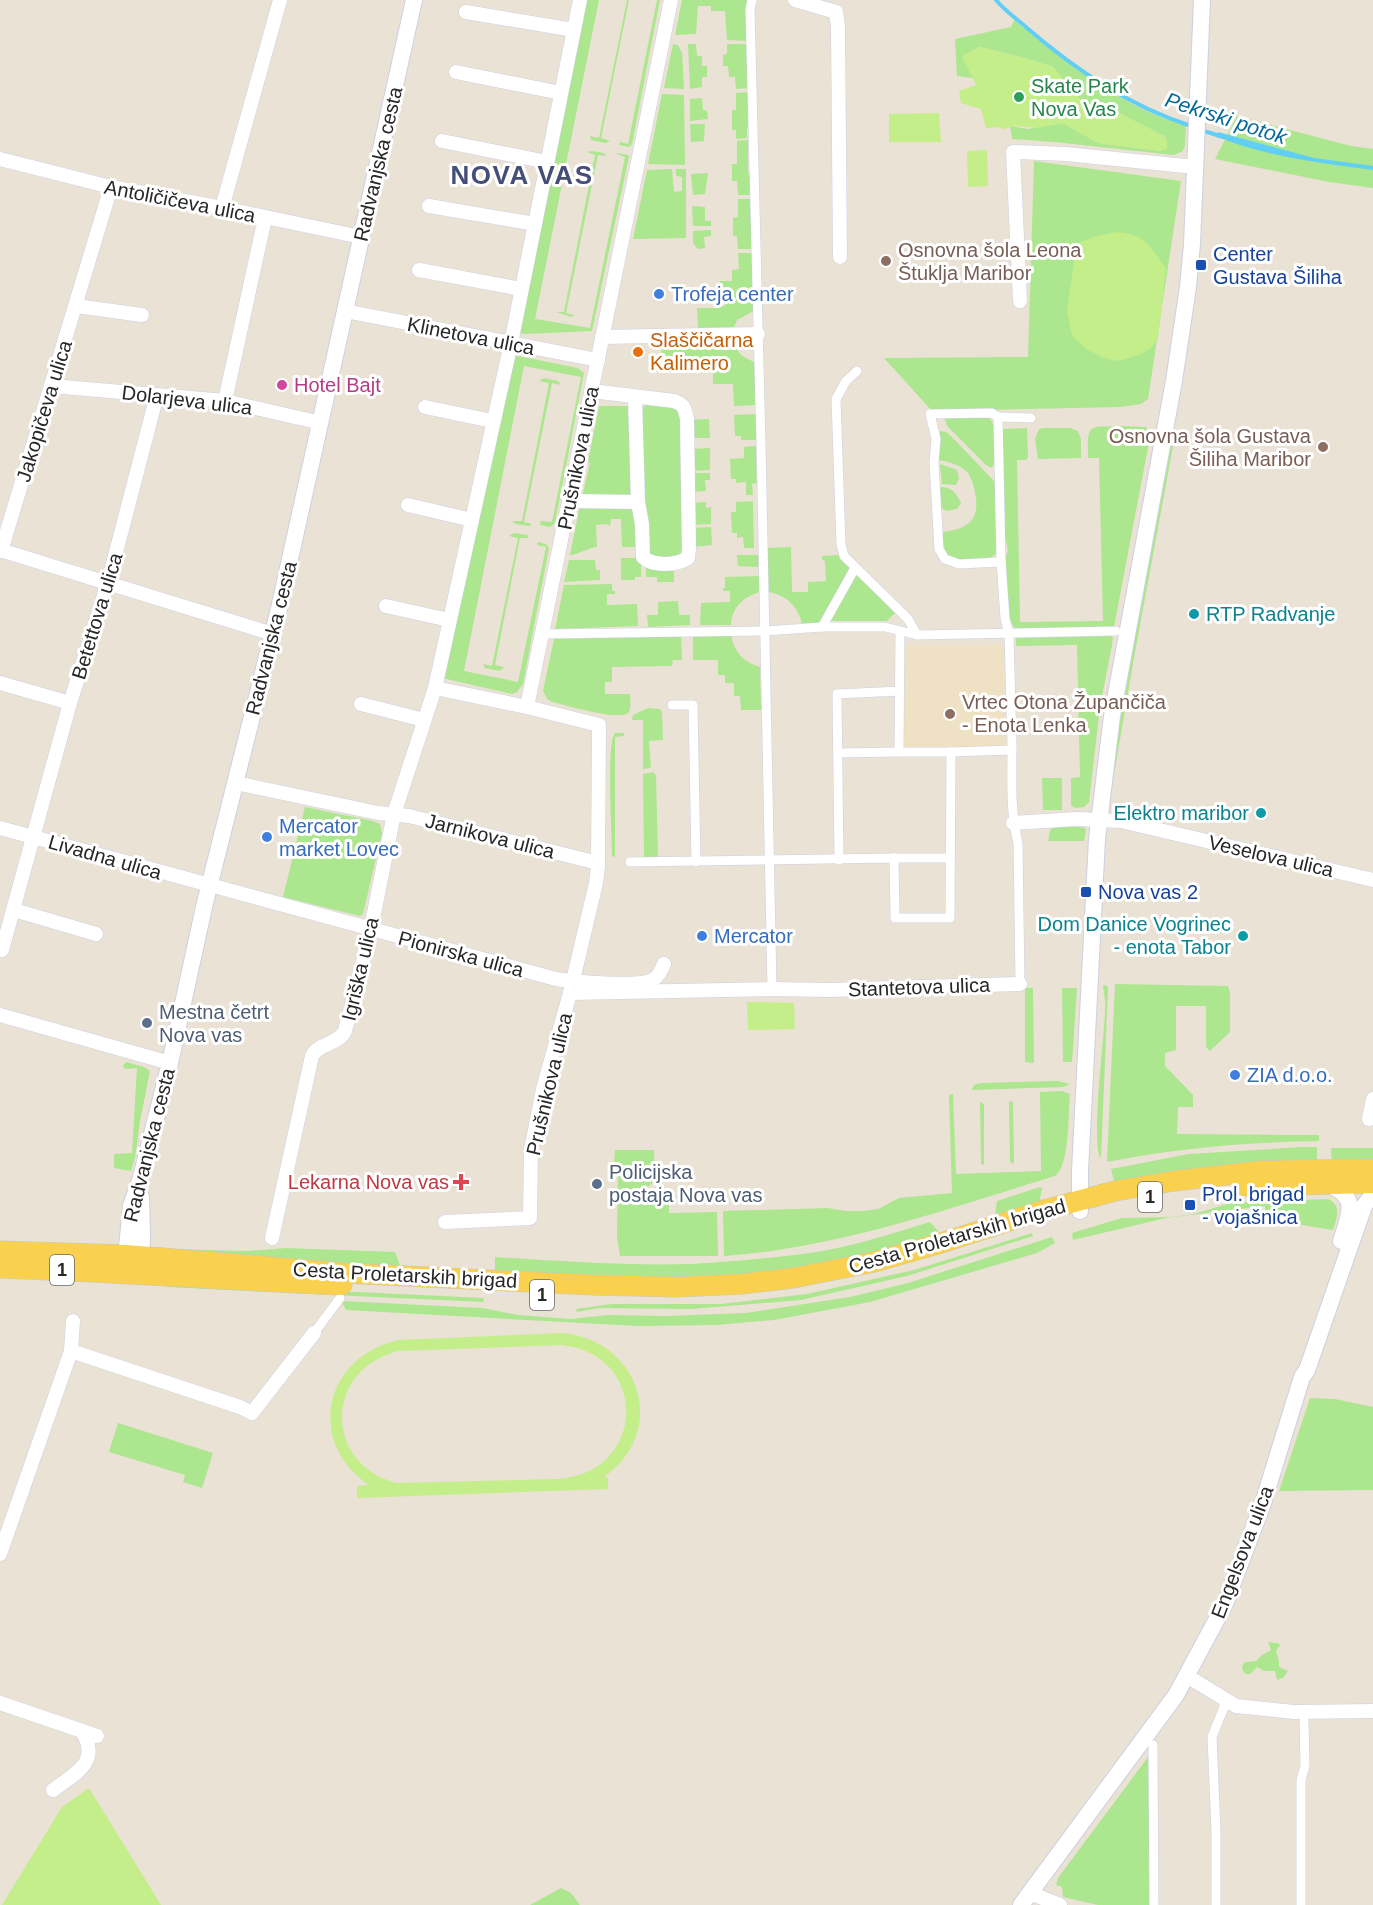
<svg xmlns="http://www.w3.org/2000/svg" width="1373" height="1905" viewBox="0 0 1373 1905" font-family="Helvetica,sans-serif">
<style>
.education{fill:#eee1c4}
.green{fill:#ace68e}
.pitch{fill:#c3ee89;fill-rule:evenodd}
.water{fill:#61cef5}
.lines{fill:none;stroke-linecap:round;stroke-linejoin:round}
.stream{stroke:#61cef5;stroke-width:4}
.pedestrian-casing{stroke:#ccd0e1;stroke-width:10}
.minor-casing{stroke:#ccd0e1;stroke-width:15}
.tertiary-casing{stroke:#ccd0e1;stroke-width:18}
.primary-casing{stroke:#c7c7c7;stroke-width:21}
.pedestrian{stroke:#fff;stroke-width:9}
.minor{stroke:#fff;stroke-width:14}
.tertiary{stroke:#fff;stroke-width:16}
.primary{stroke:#f9d14e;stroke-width:20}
.leisure-dot{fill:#2e9e5b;stroke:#fff;stroke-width:2}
.education-dot{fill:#8d6e63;stroke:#fff;stroke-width:2}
.transit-dot{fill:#1a4fb4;stroke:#fff;stroke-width:2}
.shop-dot{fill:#3f7fe0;stroke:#fff;stroke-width:2}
.food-dot{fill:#e8710a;stroke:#fff;stroke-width:2}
.hotel-dot{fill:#d1479c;stroke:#fff;stroke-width:2}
.culture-dot{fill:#0f9aa8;stroke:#fff;stroke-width:2}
.service-dot{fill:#5c6f8a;stroke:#fff;stroke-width:2}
.health-dot{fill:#e0444e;stroke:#fff;stroke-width:2}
.labels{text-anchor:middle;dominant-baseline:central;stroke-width:6;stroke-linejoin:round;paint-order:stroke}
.shield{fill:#fff;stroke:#686868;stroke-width:1.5}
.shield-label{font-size:18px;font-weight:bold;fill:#272727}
.leisure-label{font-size:20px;fill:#27864d;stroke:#fff;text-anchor:start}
.street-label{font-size:20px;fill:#272727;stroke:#fff}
.education-label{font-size:20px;fill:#785e54;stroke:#fff;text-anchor:start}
.transit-label{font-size:20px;fill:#164399;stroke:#fff;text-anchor:start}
.shop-label{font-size:20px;fill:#366cbe;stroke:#fff;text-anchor:start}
.food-label{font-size:20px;fill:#c56008;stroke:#fff;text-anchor:start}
.hotel-label{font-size:20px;fill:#b23c85;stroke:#fff;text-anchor:start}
.culture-label{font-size:20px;fill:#0d838f;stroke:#fff;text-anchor:end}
.service-label{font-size:20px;fill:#4e5e75;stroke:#fff;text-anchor:start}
.health-label{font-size:20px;fill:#be3a42;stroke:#fff;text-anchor:end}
.water-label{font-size:21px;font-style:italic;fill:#05689c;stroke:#fff}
.district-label{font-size:26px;font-weight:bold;letter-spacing:1.5px;fill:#454e79;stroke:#fff}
</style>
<rect width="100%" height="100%" fill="#ebe2d6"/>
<!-- education -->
<path class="education" d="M904 645H1004L1005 751 904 754Z"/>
<!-- green -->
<g class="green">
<path d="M585 0H599L535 319 590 328 625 157 617 154V153L628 155 629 157 592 331 525 334 519 333Z"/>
<path d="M627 0H629L601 138 610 141 605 143 591 140 590 136 599 138Z"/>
<path d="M657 0H660L632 144 629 147 619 145 620 142 628 144Z"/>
<path d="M682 0H748V41L727 40 725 11H711V6H698L696 34 675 35Z"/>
<path d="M1014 20C1066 62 1120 107 1186 126L1185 145 1183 151 1174 155 1054 142 1012 139 1010 126 1028 129 1063 123 1098 143 1161 151 1167 148V141L1164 136 1111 109 1093 106 1081 100 1053 67 1028 59 980 47 962 56 973 78 957 76 955 39 1011 27Z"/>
<path d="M673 44 678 45 682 53 684 89 664 88Z"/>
<path d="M688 44H696L697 56H702V66H707V77H702V87L690 89Z"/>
<path d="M727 44H747L749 88 736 89 735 77H729L728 66H723V55L727 54Z"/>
<path d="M749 92 750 126 747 127V138L736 139V130H732V110H736V93Z"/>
<path d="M662 94 684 95 685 165 648 164Z"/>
<path d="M702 98 703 110 707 111 708 119 690 121V99Z"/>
<path d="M1237 116 1351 146 1373 149V188L1329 182 1215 159Z"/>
<path d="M690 124H705L704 141 691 142Z"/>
<path d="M748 140V173H751L752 195H738L737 181H732V164H737V141Z"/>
<path d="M592 151 604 153 606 156 598 155 566 313 574 315 572 317 556 312H564L595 155 587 152Z"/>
<path d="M1034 161 1181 181 1148 399 1141 404 1120 407 932 411 884 358 1028 357Z"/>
<path d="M672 169 674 192 682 191V177L676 176V169H686V238L633 239 647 170Z"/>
<path d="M708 173 705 194 693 195 691 174Z"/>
<path d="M738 199H751L753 249H738L737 236H733V218L738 217Z"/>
<path d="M692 206 705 207V221H711V226H693Z"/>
<path d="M711 230V236L704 237 705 248 698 249 693 243V231Z"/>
<path d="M738 253H752L754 311 737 320 734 327 698 328 697 308H718V306H725V293H721L720 281H732V270L739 269Z"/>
<path d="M732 343 742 356 756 363 757 405 734 406 733 384H713V373L706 372 707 358 694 359V357H684V355L662 356 661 345Z"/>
<path d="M513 355 578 368 584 373 555 523 550 527 540 525 541 521 552 522 581 377 524 366 464 671 518 682 546 547 537 545 538 542 546 544 549 548 523 684 517 692 512 694 442 678Z"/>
<path d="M544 378 558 381 561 385 552 383 524 522 532 524 529 526 515 524 512 521H522L549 383 539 381Z"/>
<path d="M646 405 675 406 683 415 682 557 653 558 646 550 640 410Z"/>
<path d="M599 406H632L633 495 628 497H582L590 463 588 462Z"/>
<path d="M756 414V440H741V436H735L734 415Z"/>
<path d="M987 416C999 425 995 449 995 463L991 468 986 465 948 427 945 420V418Z"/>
<path d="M709 419 710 438H690V420Z"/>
<path d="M1124 426 1146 427 1150 437 1114 627 1021 630 1014 627 1008 617 1005 560 1008 550 1004 533 1002 429 1027 428 1028 457 1026 460H1017L1020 622 1103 621 1099 458H1088C1087 420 1089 428 1124 426Z"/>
<path d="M1044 428H1070L1078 431 1081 439V458L1038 459 1035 439 1039 429Z"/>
<path d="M940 431 946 432 951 436 995 482 997 553C989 562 949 565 943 551 941 546 942 537 941 532 967 530 981 520 975 493 974 485 971 476 966 471 958 464 949 462 939 460Z"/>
<path d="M1170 435 1175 436 1134 658 1110 798 1118 722Z"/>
<path d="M756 446 757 483 752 484 753 495H746V482L736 483V479H731L730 459 744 458V447Z"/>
<path d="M710 448V470L690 471V449Z"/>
<path d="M940 464 957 470 959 478 956 485 942 484Z"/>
<path d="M691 473H710V480H705L706 491 691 492Z"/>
<path d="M940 487C952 487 956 493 961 503L957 509 947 511 940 507Z"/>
<path d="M753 501 754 548H744L743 537 737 538V533H732L731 512H736V502Z"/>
<path d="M706 502V508L711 507V524L691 525V503Z"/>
<path d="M580 505 633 507 640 547H622L621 519H611L610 526 607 524 596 525 597 547C587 548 580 554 570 555Z"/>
<path d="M711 527 712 545 692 547 691 528Z"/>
<path d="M514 533 527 535 529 538H520L495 665 504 667 500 671 485 668 483 664 492 666 518 538 509 536Z"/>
<path d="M791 547 792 592H808V582L826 581 825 561 822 560V556L838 555 850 567V570L821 623 802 624C799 607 785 594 768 592L767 548Z"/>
<path d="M737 555H759L758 567 738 566Z"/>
<path d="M621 558H641V577H635V580H621Z"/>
<path d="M569 560H595L596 570H600V580L564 582Z"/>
<path d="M646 565H674V582H657V577H646Z"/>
<path d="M759 576 760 592C743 597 732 607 731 625H700L701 603 730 602V591H723V588H725V577Z"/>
<path d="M855 576H859L895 610V613L887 621H829Z"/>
<path d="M612 584V591H615V594H607V605L637 604 638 626 555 629 564 585Z"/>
<path d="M678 601 679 615H690V625L648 627 647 615H658V602Z"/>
<path d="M693 635H731C734 652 743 662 760 667L761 710H741L740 696H734V683H725V675H718V660H693Z"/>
<path d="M681 636 682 660H673L672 666 612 667V682H605V694H630C630 700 632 709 628 713 619 721 565 705 552 702L547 699 543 691 554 639Z"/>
<path d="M1109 636 1113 637 1112 645 1100 707 1089 802 1084 807 1075 808 1071 805V778L1080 777 1077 645 1016 646V638Z"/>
<path d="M648 708 660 709 662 712 663 740 649 741 651 768 643 769V720H632L633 715Z"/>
<path d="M615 733H624V736L615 737V857L612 856V852C612 833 606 743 615 733Z"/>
<path d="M653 772 656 775 658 859H644L643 774Z"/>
<path d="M1042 778H1062V810H1043Z"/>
<path d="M305 807 373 821 380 824 382 833 363 914 360 916 283 897Z"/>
<path d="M1068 825 1085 828 1086 831 1084 841H1048L1050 830 1054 827Z"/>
<path d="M1115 984 1228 986 1230 993V1032L1210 1051 1206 1047V1006H1176V1050L1165 1053V1066L1193 1095V1107H1178L1177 1134 1319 1135V1141C1247 1142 1177 1148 1107 1162Z"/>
<path d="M1106 985 1108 988 1101 1159C1090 1146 1105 1033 1105 1010 1106 1002 1104 994 1103 986Z"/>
<path d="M1025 988H1033L1034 1063 1025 1062Z"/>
<path d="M1062 988H1077L1072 1062H1063Z"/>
<path d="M126 1062 144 1067 150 1071 140 1121 135 1158 131 1171 114 1168V1154L132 1153 137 1068 125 1069 123 1066Z"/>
<path d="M1058 1081 1070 1084 1064 1087 972 1090 974 1085 981 1083Z"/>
<path d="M1062 1091 1070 1094C1068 1112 1070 1166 1055 1176 947 1209 838 1248 724 1256L723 1211 828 1208 845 1211H863L878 1209 899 1198 952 1193 949 1095 953 1094 956 1174 1041 1171 1040 1092Z"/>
<path d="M1011 1101 1013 1102 1014 1164 1010 1162 1009 1102Z"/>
<path d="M980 1102 984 1104V1165L981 1164Z"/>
<path d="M1303 1147H1317V1164L1115 1184 1111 1169 1189 1154Z"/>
<path d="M1332 1148H1373V1163H1332L1331 1150Z"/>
<path d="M615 1150H654L655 1181 645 1189 658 1200 669 1205V1213L717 1212 718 1256H620L617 1237 618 1165 614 1164Z"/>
<path d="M1040 1187 1042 1188 1039 1205 995 1214 997 1201Z"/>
<path d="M1328 1199C1342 1205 1337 1218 1333 1230L1265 1219V1206L1166 1218 1073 1240 1072 1233 1122 1218 1172 1217 1194 1214 1230 1203Z"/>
<path d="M930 1222 939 1232 908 1247 744 1278 495 1274V1257C561 1261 627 1266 692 1264 731 1262 771 1258 810 1253 851 1247 891 1234 930 1222Z"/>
<path d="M1032 1233 1033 1236 907 1276 801 1300 691 1309 599 1308 577 1312 576 1309 612 1304H721L807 1294 914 1270Z"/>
<path d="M1052 1237 1055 1243 1037 1253 870 1302 774 1320 716 1325 638 1326 346 1310 341 1301 483 1308 518 1315 571 1319 608 1315 666 1316 746 1313 850 1297 908 1283Z"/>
<path d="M286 1248 395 1252 400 1265 377 1268 169 1249 246 1251Z"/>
<path d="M166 1283 484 1298 483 1302 167 1287Z"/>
<path d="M1310 1398 1335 1399 1373 1407V1490L1279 1491Z"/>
<path d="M118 1423 213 1453 202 1488 183 1482 185 1475 109 1452Z"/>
<path d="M1268 1642 1277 1643 1281 1645 1276 1650 1279 1662V1667L1288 1671 1283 1678 1277 1680 1275 1671H1264L1257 1667 1250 1674H1246L1243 1671 1242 1666 1245 1662 1256 1661 1262 1655 1271 1650Z"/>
<path d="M1151 1753 1152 1905H1098L1063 1897 1062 1887 1056 1885 1058 1878Z"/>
<path d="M561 1888 571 1893 580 1905H530Z"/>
</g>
<!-- pitch -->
<g class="pitch">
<path d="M980 47 1028 59 1053 67 1081 100 1093 106 1111 109 1164 136 1167 141V148L1161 151 1098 143 1063 123 1036 128 1016 126 1004 129 997 127 986 128 981 109 961 103 959 91 976 85 962 56Z"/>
<path d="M939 113 941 142H889V114Z"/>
<path d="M987 150 988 186 968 187 967 151Z"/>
<path d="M1117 232C1147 235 1150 246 1166 269L1158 339 1150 349 1139 355 1118 361 1104 358 1088 350 1072 336 1067 310 1077 243 1096 236Z"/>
<path d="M747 1002 794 1003 795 1029 748 1030Z"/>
<path d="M563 1333C641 1341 669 1431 604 1477L608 1478V1489L357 1498V1486L369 1485C305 1442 324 1356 399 1340ZM561 1345C650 1354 647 1473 558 1479L396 1483C322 1463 325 1368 399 1351Z"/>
<path d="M89 1788 161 1905H2L62 1807Z"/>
</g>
<!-- water -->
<path class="water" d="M1218 132 1314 158 1373 166V170C1320 163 1267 157 1218 137Z"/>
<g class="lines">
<!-- stream -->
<g class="stream">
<path d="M996 0C1005 11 1017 19 1027 28 1076 70 1129 106 1191 126"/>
<path d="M1201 130 1223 137"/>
</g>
<defs>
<g id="pedestrian">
<path d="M752 0 750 9 761 443 772 989"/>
<path d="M857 371 846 381 836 399 841 544 844 556 908 619 917 635"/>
<path d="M998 417 992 413 930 414 936 439 934 463 939 549 945 559 959 564 1001 562"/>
<path d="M822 627 855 568"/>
<path d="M900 632 899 752H951L1012 750"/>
<path d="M542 634 765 631 822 627H885L917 635 1116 631"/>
<path d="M672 705H693L696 862"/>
<path d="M838 753 899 752"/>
<path d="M894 858H950"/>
<path d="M839 860 837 694 900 691"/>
<path d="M630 862 894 858 895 918H950L951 752"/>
<path d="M1020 984 1018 843C1010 811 1012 780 1012 746 1011 709 1010 672 1009 635L1005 618 1001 561 998 417 1031 418"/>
<path d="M314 1333 340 1298"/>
<path d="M1153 1745 1154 1905"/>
<path d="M1216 1905V1831L1212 1737 1224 1707V1699"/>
<path d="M1301 1905V1780L1305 1766 1304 1721"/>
</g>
<g id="minor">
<path d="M795 0 836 12 838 27 840 257"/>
<path d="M466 12 574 30"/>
<path d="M456 72 561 93"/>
<path d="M442 141 547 162"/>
<path d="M0 159 111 187 222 208 361 237"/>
<path d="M429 206 535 224"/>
<path d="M222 208 280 0"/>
<path d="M419 270 521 289"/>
<path d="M1020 301 1013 152 1066 154 1195 167"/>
<path d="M76 306 142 315"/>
<path d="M345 311 598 360"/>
<path d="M602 337 758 334"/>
<path d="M52 386 225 401 321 423"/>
<path d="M592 391 674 401C684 404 685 409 687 419L689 549 688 558C677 565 653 567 643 557L642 524 638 502 635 398"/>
<path d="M225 401 265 218"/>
<path d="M425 407 492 421"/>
<path d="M570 501 638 502"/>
<path d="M408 505 472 520"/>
<path d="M0 550 273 634"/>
<path d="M1 551 111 187"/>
<path d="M386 606 449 620"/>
<path d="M0 683 70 703"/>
<path d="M435 688 527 707"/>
<path d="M361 704 424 720"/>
<path d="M236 783 378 813 409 816 598 863"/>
<path d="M1013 823 1077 819 1121 821 1373 880"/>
<path d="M0 828 556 979C573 982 643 988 654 979 659 976 662 969 664 964"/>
<path d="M14 910 96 934"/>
<path d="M2 950 70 703 108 583 157 395"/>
<path d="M570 993 772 989 830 990 1020 984"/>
<path d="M0 1015 170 1063"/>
<path d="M1369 1119 1373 1099"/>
<path d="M445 1222 530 1218 531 1150 543 1089 570 993 596 883 598 867 599 725 527 707 671 0"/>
<path d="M272 1238 312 1056C318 1043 338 1045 345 1031L369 938 394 814 435 688 511 343 580 0"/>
<path d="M71 1351 240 1407 252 1413 314 1333"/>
<path d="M0 1554 71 1351 73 1321"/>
<path d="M1187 1676 1236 1706 1294 1712 1373 1711"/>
<path d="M0 1703 97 1736"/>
<path d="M53 1790C76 1773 101 1762 82 1731"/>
<path d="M1030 1893 1060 1905"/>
</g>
<g id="tertiary">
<path d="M1325 1183C1359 1196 1351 1211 1341 1241"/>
<path d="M1080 1211V1171L1097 839 1112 716 1174 381 1188 287 1192 244 1202 0"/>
<path d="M141 1267 142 1235 141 1197"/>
<path d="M125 1268 131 1206 140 1181 170 1063 204 907 278 613 414 0"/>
<path d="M1021 1905 1176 1695 1225 1604 1263 1503 1302 1377 1307 1370 1364 1206 1373 1194"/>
</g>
<g id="primary">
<path d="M1245 1186 1373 1183"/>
<path d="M0 1251 126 1255 343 1273 593 1285 677 1287 742 1284 793 1278 874 1262 938 1244 1044 1210 1115 1191 1174 1181 1260 1171 1373 1169"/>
<path d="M0 1268C114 1272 228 1280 342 1285"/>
</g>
</defs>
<!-- pedestrian casing -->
<use href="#pedestrian" class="pedestrian-casing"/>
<!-- minor casing -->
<use href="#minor" class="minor-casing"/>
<!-- tertiary casing -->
<use href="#tertiary" class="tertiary-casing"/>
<!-- primary casing -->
<use href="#primary" class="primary-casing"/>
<!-- pedestrian -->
<use href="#pedestrian" class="pedestrian"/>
<!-- minor -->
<use href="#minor" class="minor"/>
<!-- tertiary -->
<use href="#tertiary" class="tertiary"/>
<!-- primary -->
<use href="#primary" class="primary"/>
</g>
<!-- markers -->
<circle class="leisure-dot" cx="1019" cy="97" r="6"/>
<g class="education-dot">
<circle cx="886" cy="261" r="6"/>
<circle cx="1323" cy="447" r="6"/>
<circle cx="950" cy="714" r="6"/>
</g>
<g class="transit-dot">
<rect x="1195" y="259" width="12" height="12" rx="3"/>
<rect x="1080" y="886" width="12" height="12" rx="3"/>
<rect x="1184" y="1199" width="12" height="12" rx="3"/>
</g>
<g class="shop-dot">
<circle cx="659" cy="294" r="6"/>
<circle cx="267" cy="837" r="6"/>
<circle cx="702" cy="936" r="6"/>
<circle cx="1235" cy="1075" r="6"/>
</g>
<circle class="food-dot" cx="638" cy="352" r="6"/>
<circle class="hotel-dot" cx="282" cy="385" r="6"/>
<g class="culture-dot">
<circle cx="1194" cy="614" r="6"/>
<circle cx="1261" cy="813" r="6"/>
<circle cx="1243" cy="936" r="6"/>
</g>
<g class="service-dot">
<circle cx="147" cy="1023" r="6"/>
<circle cx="597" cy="1184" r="6"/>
</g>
<path class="health-dot" d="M458 1173h6v6h6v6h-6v6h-6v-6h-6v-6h6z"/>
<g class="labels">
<!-- shield labels -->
<g class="shield">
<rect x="1138" y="1182" width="24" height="30" rx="4.5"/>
<rect x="50" y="1255" width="24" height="30" rx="4.5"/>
<rect x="530" y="1280" width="24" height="30" rx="4.5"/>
</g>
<g class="shield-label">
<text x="1150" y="1197">1</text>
<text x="62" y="1270">1</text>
<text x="542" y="1295">1</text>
</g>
<!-- leisure labels -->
<g class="leisure-label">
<text x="1031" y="86">Skate Park<tspan x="1031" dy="23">Nova Vas</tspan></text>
</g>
<!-- street labels -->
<g class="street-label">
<text transform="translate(378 164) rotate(-77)">Radvanjska cesta</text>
<text transform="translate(180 201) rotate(11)">Antoličičeva ulica</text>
<text transform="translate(471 336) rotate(11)">Klinetova ulica</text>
<text transform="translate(187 400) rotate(7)">Dolarjeva ulica</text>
<text transform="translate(44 411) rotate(-73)">Jakopičeva ulica</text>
<text transform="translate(578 458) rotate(-79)">Prušnikova ulica</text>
<text transform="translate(97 616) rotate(-73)">Betettova ulica</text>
<text transform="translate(271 638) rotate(-76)">Radvanjska cesta</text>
<text transform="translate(490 836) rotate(14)">Jarnikova ulica</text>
<text transform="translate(1271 856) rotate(13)">Veselova ulica</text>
<text transform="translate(105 857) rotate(16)">Livadna ulica</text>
<text transform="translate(461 954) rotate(15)">Pionirska ulica</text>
<text transform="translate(360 969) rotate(-77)">Igriška ulica</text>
<text transform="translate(919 987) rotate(-2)">Stantetova ulica</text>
<text transform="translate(549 1084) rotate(-77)">Prušnikova ulica</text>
<text transform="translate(149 1145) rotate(-76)">Radvanjska cesta</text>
<text transform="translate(957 1236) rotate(-16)">Cesta Proletarskih brigad</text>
<text transform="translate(405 1275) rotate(3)">Cesta Proletarskih brigad</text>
<text transform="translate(1242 1552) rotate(-69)">Engelsova ulica</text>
</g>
<!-- education labels -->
<g class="education-label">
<text x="898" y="250">Osnovna šola Leona<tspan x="898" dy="23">Štuklja Maribor</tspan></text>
<text x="1311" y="436" text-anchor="end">Osnovna šola Gustava<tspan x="1311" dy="23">Šiliha Maribor</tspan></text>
<text x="962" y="702">Vrtec Otona Župančiča<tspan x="962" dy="23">- Enota Lenka</tspan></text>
</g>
<!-- transit labels -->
<g class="transit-label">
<text x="1213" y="254">Center<tspan x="1213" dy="23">Gustava Šiliha</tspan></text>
<text x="1098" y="892">Nova vas 2</text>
<text x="1202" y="1194">Prol. brigad<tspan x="1202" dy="23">- vojašnica</tspan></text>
</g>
<!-- shop labels -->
<g class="shop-label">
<text x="671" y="294">Trofeja center</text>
<text x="279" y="826">Mercator<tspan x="279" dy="23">market Lovec</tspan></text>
<text x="714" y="936">Mercator</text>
<text x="1247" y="1075">ZIA d.o.o.</text>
</g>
<!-- food labels -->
<g class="food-label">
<text x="650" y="340">Slaščičarna<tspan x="650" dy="23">Kalimero</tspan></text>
</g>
<!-- hotel labels -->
<g class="hotel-label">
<text x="294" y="385">Hotel Bajt</text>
</g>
<!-- culture labels -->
<g class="culture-label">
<text x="1206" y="614" text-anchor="start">RTP Radvanje</text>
<text x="1249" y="813">Elektro maribor</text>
<text x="1231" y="924">Dom Danice Vogrinec<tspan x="1231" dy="23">- enota Tabor</tspan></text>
</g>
<!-- service labels -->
<g class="service-label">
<text x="159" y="1012">Mestna četrt<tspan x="159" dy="23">Nova vas</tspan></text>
<text x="609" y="1172">Policijska<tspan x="609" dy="23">postaja Nova vas</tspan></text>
</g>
<!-- health labels -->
<g class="health-label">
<text x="449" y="1182">Lekarna Nova vas</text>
</g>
<!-- water labels -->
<g class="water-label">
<text transform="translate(1226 118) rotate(18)">Pekrski potok</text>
</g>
<!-- district labels -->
<g class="district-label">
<text x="522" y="175">NOVA VAS</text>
</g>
</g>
</svg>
